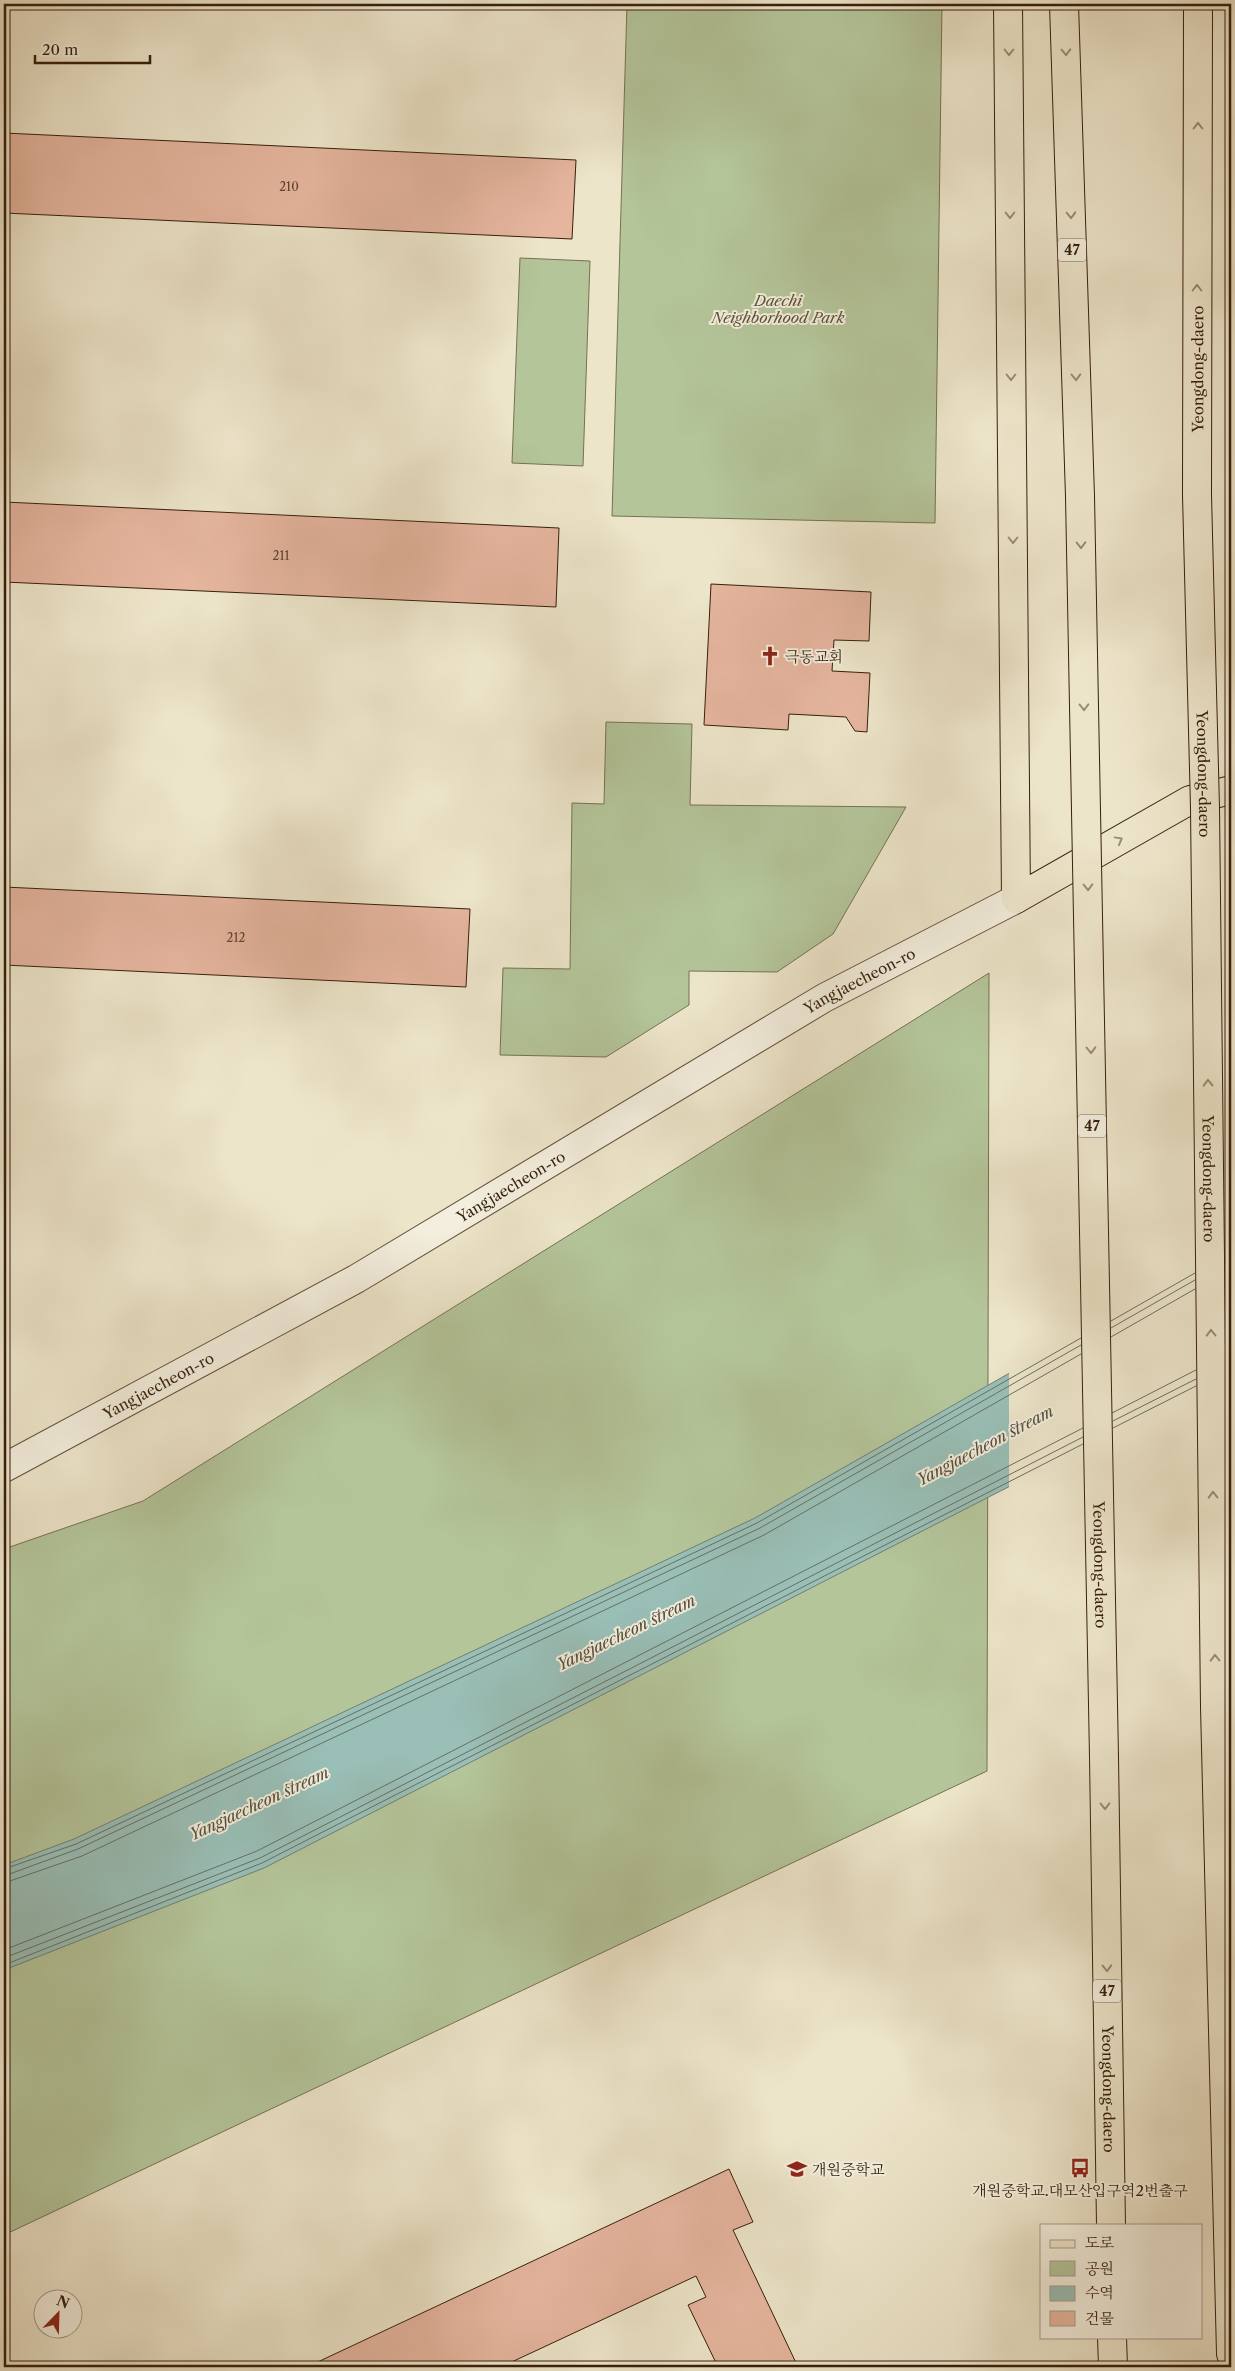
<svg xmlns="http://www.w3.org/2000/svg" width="1235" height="2371" viewBox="0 0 1235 2371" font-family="'Libre Caslon Text','Noto Serif KR',serif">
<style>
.green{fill:#b4c59a;stroke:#757253}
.water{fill:#99bfb7;stroke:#717f73}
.pier{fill:#ede5ca}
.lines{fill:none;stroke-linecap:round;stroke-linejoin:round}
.shore{stroke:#686f62;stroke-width:1}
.building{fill:#e5b59e;stroke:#361f0c}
.minor-casing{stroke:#64503c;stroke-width:30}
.major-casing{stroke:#361f0c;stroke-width:30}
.minor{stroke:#f3eedd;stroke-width:28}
.major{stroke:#ede5ca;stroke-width:28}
.major-bridge-casing{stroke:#361f0c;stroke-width:30;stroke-linecap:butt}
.major-bridge{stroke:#ede5ca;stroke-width:28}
.oneway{stroke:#9b8c74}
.labels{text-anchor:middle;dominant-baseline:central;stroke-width:4;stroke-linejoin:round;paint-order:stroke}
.number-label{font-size:12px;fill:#624430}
.shield{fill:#f3eedd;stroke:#6f5d4b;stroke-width:1}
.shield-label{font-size:14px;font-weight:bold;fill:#361f0c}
.park-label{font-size:15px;font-style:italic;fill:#5c5137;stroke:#f3eedd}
.street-label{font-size:15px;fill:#361f0c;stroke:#f3eedd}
.poi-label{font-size:15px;fill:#361f0c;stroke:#f3eedd;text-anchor:start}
.water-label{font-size:16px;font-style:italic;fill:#544f3f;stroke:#f3eedd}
</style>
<rect width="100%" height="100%" fill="#ede5ca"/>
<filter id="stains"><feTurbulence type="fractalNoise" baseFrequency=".004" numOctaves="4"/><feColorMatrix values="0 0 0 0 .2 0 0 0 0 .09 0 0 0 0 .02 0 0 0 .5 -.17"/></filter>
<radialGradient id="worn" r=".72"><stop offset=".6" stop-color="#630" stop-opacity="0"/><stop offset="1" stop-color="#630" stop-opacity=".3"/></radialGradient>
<!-- green -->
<g class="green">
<path d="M627 4H942L935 523 612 516Z"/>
<path d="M520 258 590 261 583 466 512 463Z"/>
<path d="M606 722 692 724 690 805 906 807 833 934 777 972 689 971V1005L606 1057 500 1055 503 968 570 969 572 803 604 804Z"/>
<path d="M989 973 987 1771 4 2235V1549L143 1501Z"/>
</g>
<!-- water -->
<path class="water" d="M1231 1247V1373L264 1868 4 1970V1865L74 1839 755 1518Z"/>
<!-- pier -->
<path class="pier" d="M1231 1244V1376L1009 1490V1371Z"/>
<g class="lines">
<!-- shore -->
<g class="shore">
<path d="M1111 1321 1195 1273"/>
<path d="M1111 1328 1195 1280"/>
<path d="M1111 1337 1195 1289"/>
<path d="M1112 1413 1196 1370"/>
<path d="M1113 1421 1196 1379"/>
<path d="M1113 1428 1196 1386"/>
<path d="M4 1869 76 1844 757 1523 1081 1338"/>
<path d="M4 1876 78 1849 760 1528 1081 1345"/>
<path d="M4 1883 82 1856 764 1535 1081 1354"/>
<path d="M4 1950 257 1851 1083 1428"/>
<path d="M4 1958 260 1858 1083 1437"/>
<path d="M4 1965 262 1863 1083 1444"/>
</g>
</g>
<!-- building -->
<g class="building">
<path d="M4 133 576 160 572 239 4 213Z"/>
<path d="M4 502 559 528 556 607 4 582Z"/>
<path d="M711 584 871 592 869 641 834 640 832 671 870 673 867 732 855 731 846 717 789 714 788 730 704 725Z"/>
<path d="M4 887 470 909 466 987 4 965Z"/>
<path d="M729 2169 753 2222 733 2230 798 2367H718L688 2305 706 2297 696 2276 501 2367H307Z"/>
</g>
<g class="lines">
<defs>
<g id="minor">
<path id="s1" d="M4 1468 356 1279 824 998 1016 899"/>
</g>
<g id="major">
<path d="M1008 4 1016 899 1190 800 1231 790"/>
<path d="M1064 4 1080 496"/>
<path id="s2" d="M1197 495 1198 4"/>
<path d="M1215 1707 1231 2354"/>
<path id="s3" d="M1104 1757 1111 2225"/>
<path d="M1112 2337 1113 2367"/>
</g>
</defs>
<!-- minor casing -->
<use href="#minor" class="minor-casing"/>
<!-- major casing -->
<use href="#major" class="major-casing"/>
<!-- minor -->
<use href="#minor" class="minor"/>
<!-- major -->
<use href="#major" class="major"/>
<defs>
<g id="major-bridge">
<path id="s4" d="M1197 495 1205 808 1215 1707"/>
<path id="s5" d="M1080 496 1104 1757"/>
</g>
</defs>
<!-- major-bridge casing -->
<use href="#major-bridge" class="major-bridge-casing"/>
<!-- major-bridge -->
<use href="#major-bridge" class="major-bridge"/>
</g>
<!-- one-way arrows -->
<defs><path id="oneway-chevron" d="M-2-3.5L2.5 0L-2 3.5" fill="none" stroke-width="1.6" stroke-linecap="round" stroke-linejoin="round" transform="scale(1.25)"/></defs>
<g class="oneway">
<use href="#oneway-chevron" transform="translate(1009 52) rotate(90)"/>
<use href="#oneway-chevron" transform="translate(1066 52) rotate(88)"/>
<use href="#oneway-chevron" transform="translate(1198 126) rotate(-90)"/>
<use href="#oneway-chevron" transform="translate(1010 215) rotate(90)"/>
<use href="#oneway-chevron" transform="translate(1071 215) rotate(88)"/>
<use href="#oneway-chevron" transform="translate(1197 288) rotate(-90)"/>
<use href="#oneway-chevron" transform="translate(1011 377) rotate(90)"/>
<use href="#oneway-chevron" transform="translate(1076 377) rotate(88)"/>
<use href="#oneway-chevron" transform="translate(1013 540) rotate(90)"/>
<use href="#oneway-chevron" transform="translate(1081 545) rotate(89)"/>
<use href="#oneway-chevron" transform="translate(1084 707) rotate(89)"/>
<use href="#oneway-chevron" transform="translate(1119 840) rotate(-29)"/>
<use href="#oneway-chevron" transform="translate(1088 887) rotate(89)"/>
<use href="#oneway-chevron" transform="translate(1091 1050) rotate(89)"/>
<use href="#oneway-chevron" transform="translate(1208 1083) rotate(-91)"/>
<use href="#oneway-chevron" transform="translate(1211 1333) rotate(-91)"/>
<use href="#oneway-chevron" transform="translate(1213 1495) rotate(-91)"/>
<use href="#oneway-chevron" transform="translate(1215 1658) rotate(-91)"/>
<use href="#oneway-chevron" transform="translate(1105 1806) rotate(89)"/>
<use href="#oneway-chevron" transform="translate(1107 1968) rotate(89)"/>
</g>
<!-- icons -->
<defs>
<symbol id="church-bare" viewBox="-9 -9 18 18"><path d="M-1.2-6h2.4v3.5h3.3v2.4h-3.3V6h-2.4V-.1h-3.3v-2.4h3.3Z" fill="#8f2418" stroke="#f3eedd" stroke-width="2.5" paint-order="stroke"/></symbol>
<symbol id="bus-bare" viewBox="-9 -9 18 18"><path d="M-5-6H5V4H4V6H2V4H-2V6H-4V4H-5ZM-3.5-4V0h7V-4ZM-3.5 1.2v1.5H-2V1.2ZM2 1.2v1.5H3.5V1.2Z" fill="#8f2418" stroke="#f3eedd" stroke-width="2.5" paint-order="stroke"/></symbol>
<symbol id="school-bare" viewBox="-9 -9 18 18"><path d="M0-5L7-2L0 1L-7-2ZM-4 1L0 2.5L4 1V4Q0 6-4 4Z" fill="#8f2418" stroke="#f3eedd" stroke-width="2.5" paint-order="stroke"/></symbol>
</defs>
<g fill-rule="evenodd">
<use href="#church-bare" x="756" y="642" width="28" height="28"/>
<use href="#bus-bare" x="1066" y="2154" width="28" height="28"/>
<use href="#school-bare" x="783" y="2155" width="28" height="28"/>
</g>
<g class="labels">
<!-- number labels -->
<g class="number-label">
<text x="289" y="186">210</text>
<text x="281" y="555">211</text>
<text x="236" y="937">212</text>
</g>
<!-- shield labels -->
<g class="shield">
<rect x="1058" y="238.5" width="28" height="23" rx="4"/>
<rect x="1078" y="1114.5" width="28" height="23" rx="4"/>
<rect x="1093" y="1979.5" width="28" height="23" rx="4"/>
</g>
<g class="shield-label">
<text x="1072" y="250">47</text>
<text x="1092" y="1126">47</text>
<text x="1107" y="1991">47</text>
</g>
<!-- park labels -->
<g class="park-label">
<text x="778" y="300">Daechi<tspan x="778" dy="17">Neighborhood Park</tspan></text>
</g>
<!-- street labels -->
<g class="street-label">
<text stroke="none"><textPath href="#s2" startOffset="126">Yeongdong-daero</textPath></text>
<text stroke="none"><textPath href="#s4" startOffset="279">Yeongdong-daero</textPath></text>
<text stroke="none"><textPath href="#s1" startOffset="985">Yangjaecheon-ro</textPath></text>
<text stroke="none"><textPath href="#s4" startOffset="684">Yeongdong-daero</textPath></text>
<text stroke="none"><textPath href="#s1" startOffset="580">Yangjaecheon-ro</textPath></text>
<text stroke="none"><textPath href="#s1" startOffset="175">Yangjaecheon-ro</textPath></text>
<text stroke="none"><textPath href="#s5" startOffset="1069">Yeongdong-daero</textPath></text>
<text stroke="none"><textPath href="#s3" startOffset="332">Yeongdong-daero</textPath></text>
</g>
<!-- poi labels -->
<g class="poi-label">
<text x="785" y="656">극동교회</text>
<text x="812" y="2169">개원중학교</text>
<text x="1080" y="2190" text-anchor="middle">개원중학교.대모산입구역2번출구</text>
</g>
<!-- water labels -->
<g class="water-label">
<text transform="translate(985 1445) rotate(-28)">Yangjaecheon stream</text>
<text transform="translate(626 1632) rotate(-26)">Yangjaecheon stream</text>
<text transform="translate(259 1803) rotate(-25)">Yangjaecheon stream</text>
</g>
</g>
<!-- margin -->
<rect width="1235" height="2371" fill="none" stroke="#ede5ca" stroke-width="20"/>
<rect x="5" y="5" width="1225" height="2361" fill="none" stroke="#361f0c" stroke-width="2.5"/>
<rect x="10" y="10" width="1215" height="2351" fill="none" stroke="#361f0c"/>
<!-- legend -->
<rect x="1040" y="2224" width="162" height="115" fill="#f3eedd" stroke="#a79b89"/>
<rect x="1050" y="2240" width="25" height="8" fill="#ede5ca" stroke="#a79b89"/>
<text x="1085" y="2248" font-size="15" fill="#361f0c">도로</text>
<rect x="1050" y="2261" width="25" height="15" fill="#b4c59a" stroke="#a79b89"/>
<text x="1085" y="2274" font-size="15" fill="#361f0c">공원</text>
<rect x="1050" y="2286" width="25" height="15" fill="#99bfb7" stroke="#a79b89"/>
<text x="1085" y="2298" font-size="15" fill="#361f0c">수역</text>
<rect x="1050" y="2311" width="25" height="15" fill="#e5b59e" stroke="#a79b89"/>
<text x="1085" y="2324" font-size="15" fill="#361f0c">건물</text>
<!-- north arrow -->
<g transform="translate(58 2314) rotate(23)"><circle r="24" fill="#f3eedd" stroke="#a79b89"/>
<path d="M0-4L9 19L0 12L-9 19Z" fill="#8f2418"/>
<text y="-8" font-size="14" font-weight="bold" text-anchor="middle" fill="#361f0c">N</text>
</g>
<!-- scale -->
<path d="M35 55v8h115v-8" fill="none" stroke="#361f0c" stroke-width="2.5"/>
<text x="42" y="55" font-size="15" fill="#361f0c" stroke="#f3eedd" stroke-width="4" paint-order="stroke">20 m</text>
<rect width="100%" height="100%" filter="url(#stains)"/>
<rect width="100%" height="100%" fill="url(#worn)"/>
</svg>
